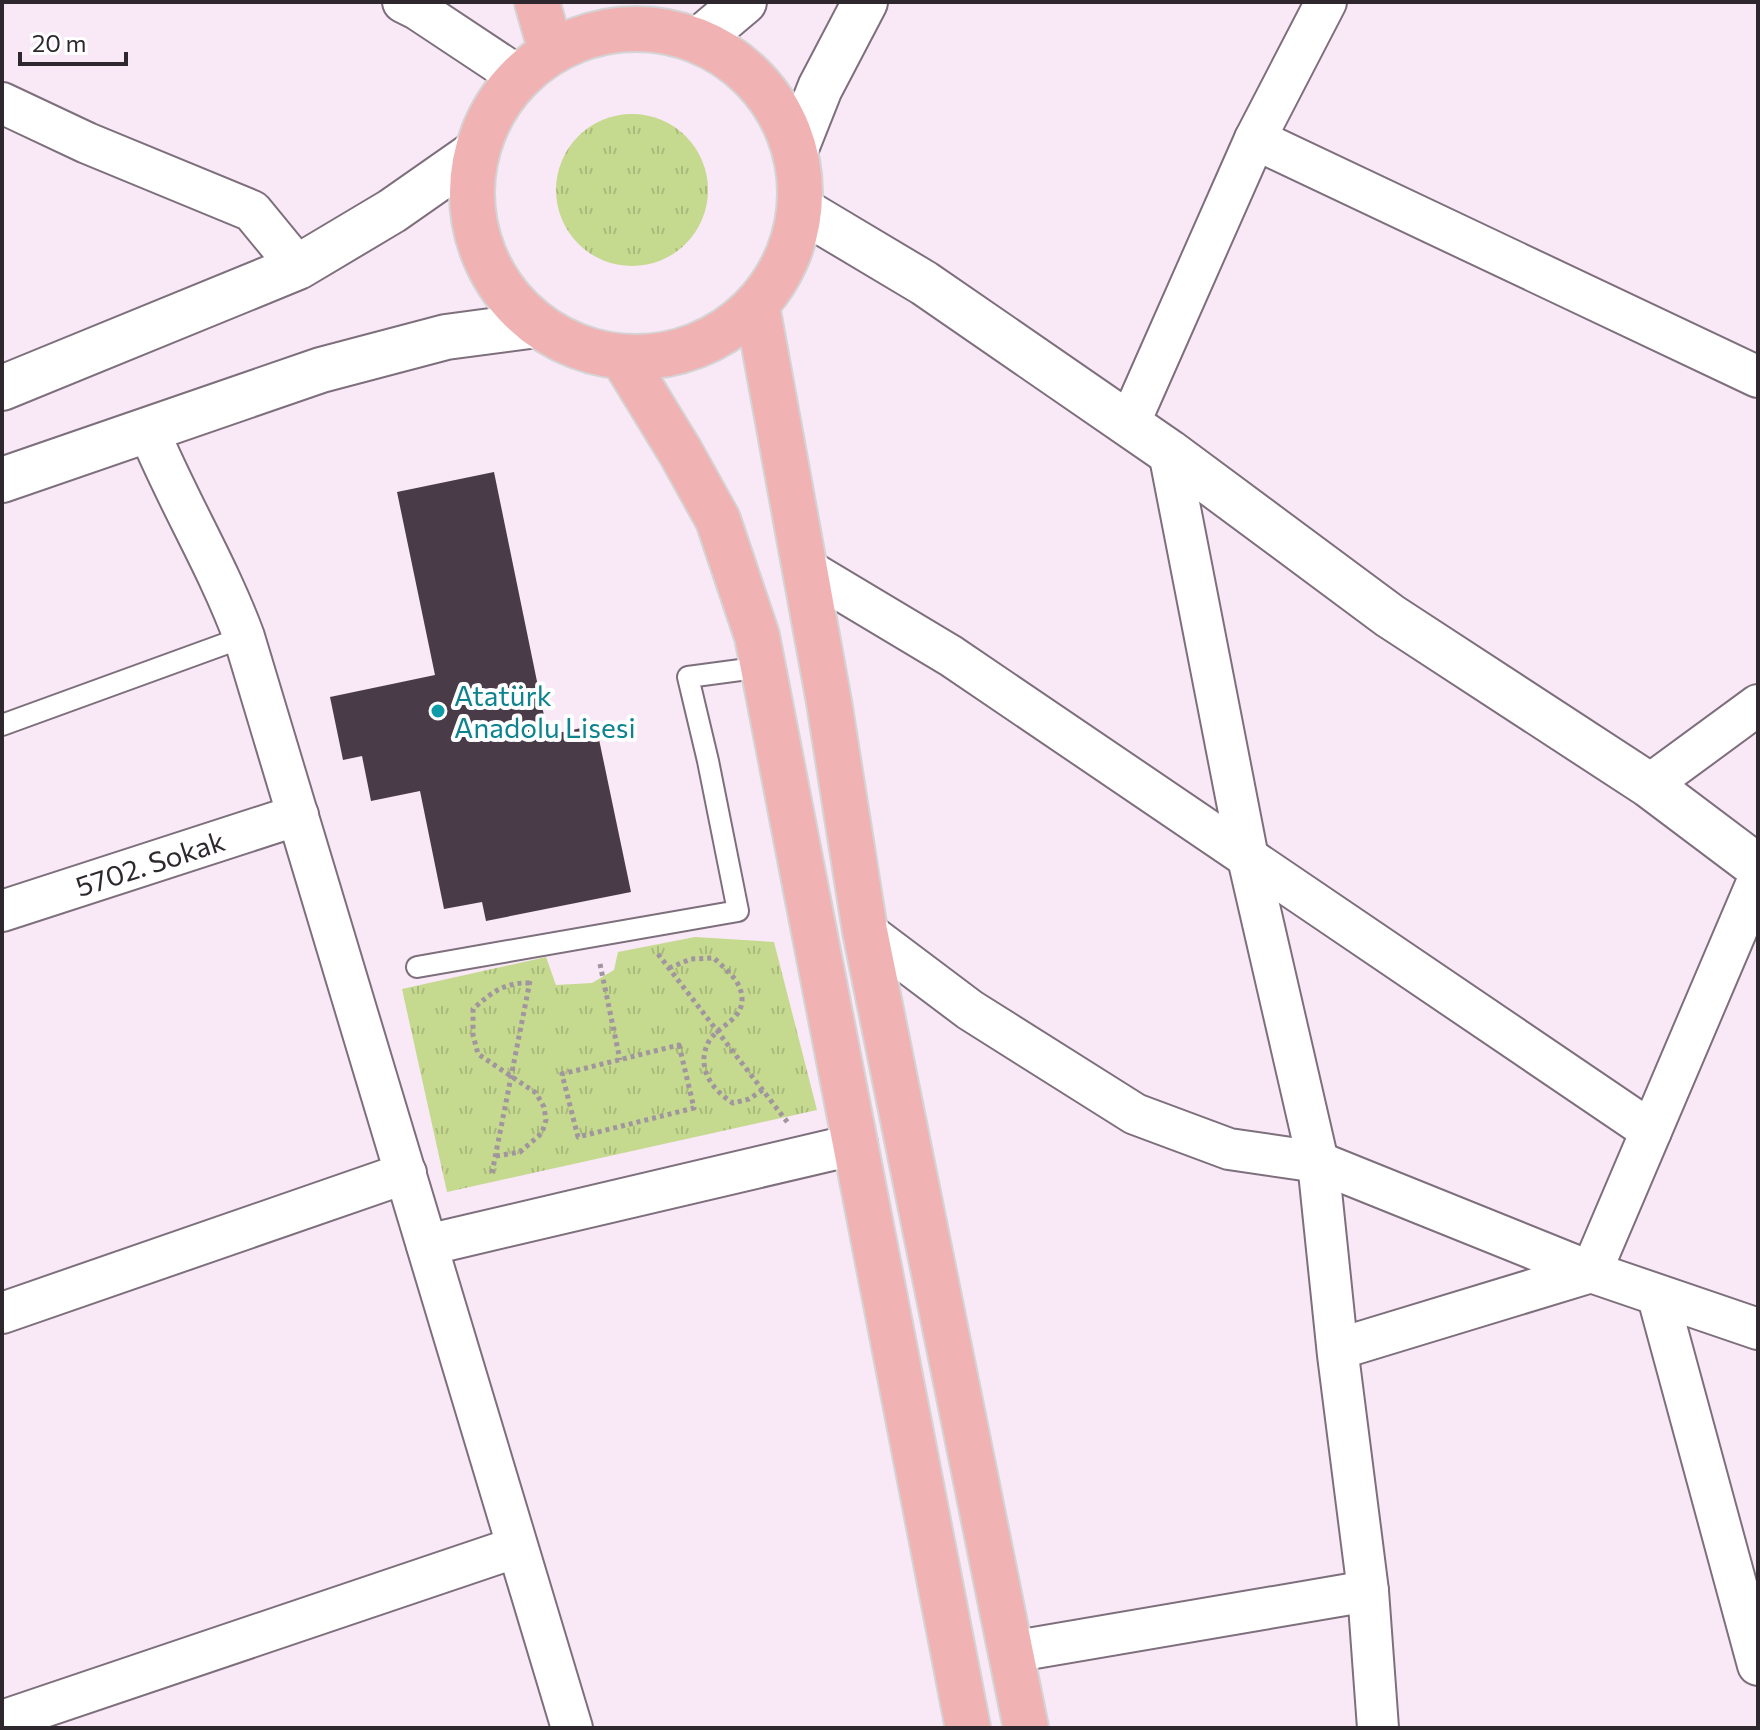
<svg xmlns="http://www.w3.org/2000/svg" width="1760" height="1730" viewBox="0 0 1760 1730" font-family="Commissioner,sans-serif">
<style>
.grass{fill:url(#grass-tufts)}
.building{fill:#493c48}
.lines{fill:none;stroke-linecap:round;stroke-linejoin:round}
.lane-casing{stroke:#7d6f7c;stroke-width:24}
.street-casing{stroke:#7d6f7c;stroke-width:44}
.secondary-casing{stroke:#7d6f7c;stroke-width:48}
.primary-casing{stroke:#d5d4d5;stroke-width:48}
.path{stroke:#a1959f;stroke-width:5;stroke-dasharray:4 4;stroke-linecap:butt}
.lane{stroke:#fff;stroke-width:20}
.street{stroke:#fff;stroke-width:40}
.secondary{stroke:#fff;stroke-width:44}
.primary{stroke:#f1b2b3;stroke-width:44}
.culture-dot{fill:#0f9aa8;stroke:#fff;stroke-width:3}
.labels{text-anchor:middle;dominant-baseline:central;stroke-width:8;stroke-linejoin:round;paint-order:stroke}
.culture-label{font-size:28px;fill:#0d838f;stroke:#fff;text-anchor:start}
.street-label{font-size:28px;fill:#2e282e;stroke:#fff}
</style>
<defs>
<pattern id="grass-tufts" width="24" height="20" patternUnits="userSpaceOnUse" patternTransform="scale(2)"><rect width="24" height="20" fill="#c5d98f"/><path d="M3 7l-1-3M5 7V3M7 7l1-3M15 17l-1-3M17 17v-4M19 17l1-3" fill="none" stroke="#aaba7c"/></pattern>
</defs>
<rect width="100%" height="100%" fill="#f9e8f6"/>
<!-- grass -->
<g class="grass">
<circle cx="632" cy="190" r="76"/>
<path d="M695 937 774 942 817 1110 447 1192 402 989 546 957 556 985 592 983 614 970 618 952Z"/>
</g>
<!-- building -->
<path class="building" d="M494 472 548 735 596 725 631 892 486 921 482 902 444 909 420 791 371 801 362 756 343 760 330 697 435 675 397 492Z"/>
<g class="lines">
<defs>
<g id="lane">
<path d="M2 725 244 637"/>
<path d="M417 967 738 911 708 761 688 677 763 667"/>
</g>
<g id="street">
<path d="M403 2 417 9 518 76"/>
<path d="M2 103 87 143 252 211 298 267"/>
<path d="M1255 139 1758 377"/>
<path d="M1129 424 1255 139 1326 2"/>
<path d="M148 429C177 500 218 566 244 637L572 1728"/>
<path d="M1169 452 1248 858 1318 1162 1338 1355 1368 1591 1378 1728"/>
<path d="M804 568 951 656 1651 1131"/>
<path d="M1649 785 1758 705"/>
<path d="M2 911 298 815"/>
<path d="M865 931 970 1010 1135 1114 1229 1149 1318 1162 1591 1272 1758 1329"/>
<path d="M427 1245 857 1144"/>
<path d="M1658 1297 1758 1665"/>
<path d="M2 1313 406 1173"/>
<path d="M1338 1349 1591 1272 1758 880"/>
<path d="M1011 1652 1368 1591"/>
<path d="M2 1721 517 1547"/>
</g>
<g id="secondary">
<path d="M699 40 744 2"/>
<path d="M795 151 820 88 865 2"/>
<path d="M800 209 924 283 1169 452 1390 616 1649 785 1758 867"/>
<path d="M2 388 298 267 392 211 475 153"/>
<path d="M2 480 321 370 446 337 537 325"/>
</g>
<g id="primary">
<path d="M537 2 551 51"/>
<circle cx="636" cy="193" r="164"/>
<path d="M757 306 829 702 865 931 1026 1728"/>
<path d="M623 358 681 453 718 520 757 636 968 1728"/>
</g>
</defs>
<!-- lane casing -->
<use href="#lane" class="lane-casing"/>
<!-- street casing -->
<use href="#street" class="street-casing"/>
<!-- secondary casing -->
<use href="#secondary" class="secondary-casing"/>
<!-- primary casing -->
<use href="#primary" class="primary-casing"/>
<!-- path -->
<g class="path">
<path d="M658 954 788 1123"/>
<path d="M600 964 620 1060"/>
<path d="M669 968 691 959 714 958C726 970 741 980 742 998 743 1020 719 1025 709 1041 695 1067 712 1090 733 1103L749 1099 764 1089"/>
<path d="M679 1045 694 1108 578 1137 562 1074Z"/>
<path d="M496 1156 520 1152 542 1133 546 1120 544 1107 536 1093 478 1054 473 1035V1009C491 993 504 982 530 983"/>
<path d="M492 1173 530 981"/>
</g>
<!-- lane -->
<use href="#lane" class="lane"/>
<!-- street -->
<use href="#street" class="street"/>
<!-- secondary -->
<use href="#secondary" class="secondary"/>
<!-- primary -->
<use href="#primary" class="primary"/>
</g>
<!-- markers -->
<circle class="culture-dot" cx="438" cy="711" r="8"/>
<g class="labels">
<!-- culture labels -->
<g class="culture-label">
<text x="454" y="695">Atatürk<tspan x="454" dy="32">Anadolu Lisesi</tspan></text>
</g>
<!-- street labels -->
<g class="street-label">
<text transform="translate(150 863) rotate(-18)">5702. Sokak</text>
</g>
</g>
<!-- border -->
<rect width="1760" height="1730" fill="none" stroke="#2e282e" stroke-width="8"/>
<!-- scale -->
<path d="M20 52v12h106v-12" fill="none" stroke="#2e282e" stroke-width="4"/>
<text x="32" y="52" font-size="24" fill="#2e282e" stroke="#ffffff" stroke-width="6" paint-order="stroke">20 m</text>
</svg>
